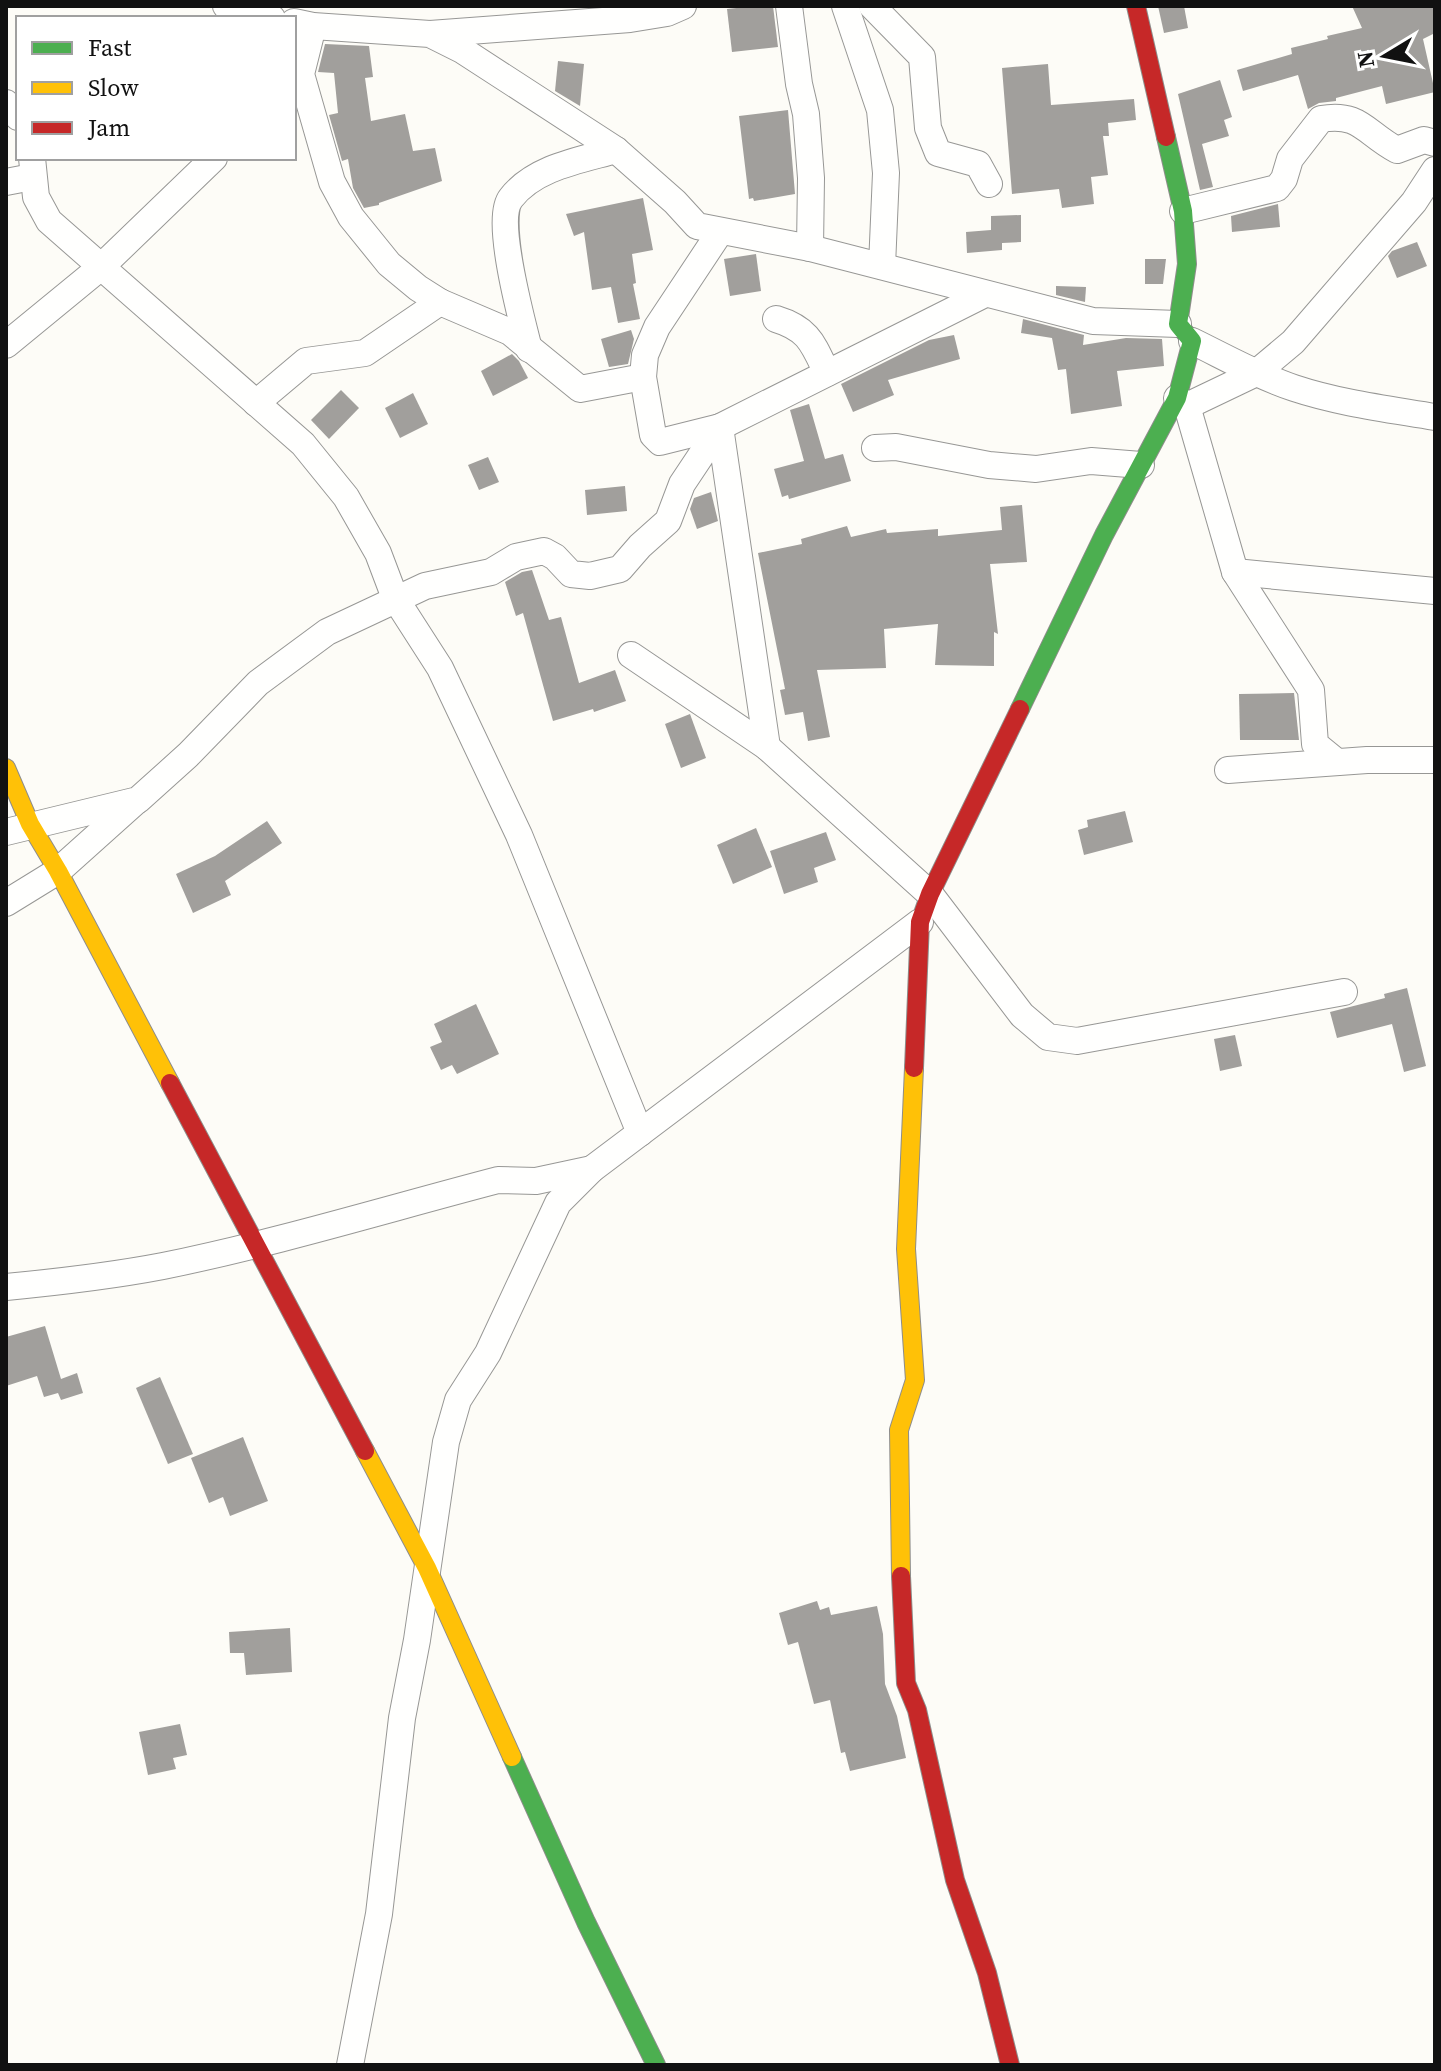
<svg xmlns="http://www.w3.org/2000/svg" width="1441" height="2071" viewBox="0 0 1441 2071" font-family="'Source Serif 4',serif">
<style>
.building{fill:#a19f9c}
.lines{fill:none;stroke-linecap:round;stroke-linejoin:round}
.street-casing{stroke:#979795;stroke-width:28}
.fast-casing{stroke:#8e8d8b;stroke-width:20}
.slow-casing{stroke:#8e8d8b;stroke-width:20}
.jam-casing{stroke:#8e8d8b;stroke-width:20}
.street{stroke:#fffffe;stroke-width:26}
.fast{stroke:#4caf50;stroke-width:18}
.slow{stroke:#ffc107;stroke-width:18}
.jam{stroke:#c62828;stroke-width:18}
</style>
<rect width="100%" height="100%" fill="#fdfcf7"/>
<!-- building -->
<g class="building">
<path d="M755 6H773L778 47 732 52 727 9Z"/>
<path d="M1158 6H1184L1188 28 1164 33Z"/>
<path d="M1352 6H1435V33L1423 39 1435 92 1386 104 1382 86 1336 98V101L1319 103 1308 109 1298 75 1243 91 1237 70 1292 54 1291 48 1328 39 1327 36 1362 28Z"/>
<path d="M325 44 369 46 373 77 365 78 371 121 405 114 413 151 435 148 442 181 379 203V205L364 208 353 188 348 159 342 161 329 115 338 113 334 73 318 72Z"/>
<path d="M558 61 584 64 580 106 555 91Z"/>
<path d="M1048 64 1051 105 1134 99 1136 120 1108 123 1109 136H1103L1108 175 1091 177 1094 204 1062 208 1059 189 1012 194 1002 68Z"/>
<path d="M1220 80 1232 117 1224 120 1229 136 1202 144 1213 187 1200 190 1178 94Z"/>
<path d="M788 110 795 194 754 201 753 198 749 199 739 116Z"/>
<path d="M643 198 653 250 632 254 636 283 633 284 640 319 618 323 611 287 592 290 584 232 574 236 566 214Z"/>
<path d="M1278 204 1280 227 1232 232 1231 216Z"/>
<path d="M1021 215V242L1002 243V250L967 253 966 232 991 230V216Z"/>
<path d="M1417 242 1427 266 1397 278 1388 256 1392 251Z"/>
<path d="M756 254 761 291 730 296 724 259Z"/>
<path d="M1145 259H1166L1163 284H1145Z"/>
<path d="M1056 286 1086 287 1085 302 1056 295Z"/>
<path d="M1023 319 1084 335 1083 345 1126 338 1162 339 1164 366 1117 371 1122 406 1071 414 1066 369 1058 370 1052 338 1021 333Z"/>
<path d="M631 330 634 339 628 364 609 367 601 339Z"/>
<path d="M954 335 960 359 888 380 894 395 853 412 841 384 929 340Z"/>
<path d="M512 354 519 361 528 378 493 396 481 371Z"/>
<path d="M341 390 359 408 329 439 311 420Z"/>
<path d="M413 393 428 424 400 438 385 408Z"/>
<path d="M809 404 825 459 843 454 851 481 789 499 788 495 782 497 774 469 804 461 790 410Z"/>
<path d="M488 457 499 482 479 490 468 465Z"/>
<path d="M625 486 627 511 587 515 585 490Z"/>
<path d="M711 492 718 521 697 529 690 509 694 498Z"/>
<path d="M1022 505 1027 562 990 564 998 634 994 632V666L935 665 938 624 884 629 886 668 817 670 830 737 808 741 803 712 785 715 780 690 785 689 758 553 802 544 801 539 847 526 851 537 886 529 887 533 938 529V536L1002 530 1000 507Z"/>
<path d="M532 570 549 620 561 617 579 683 615 670 626 701 594 712 593 709 553 721 523 613 516 616 505 582 522 572Z"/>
<path d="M1294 693 1299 740H1240L1239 694Z"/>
<path d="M690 714 706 758 681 768 665 724Z"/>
<path d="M1125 811 1133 842 1084 855 1078 830 1088 827 1087 820Z"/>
<path d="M267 821 282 843 225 881 231 895 193 913 176 874 215 856Z"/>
<path d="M756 828 772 867 733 884 717 845Z"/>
<path d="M826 832 836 860 814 868 818 882 784 894 770 851Z"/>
<path d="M1407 988 1426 1066 1404 1072 1392 1024 1337 1038 1330 1012 1385 998 1384 994Z"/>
<path d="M476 1004 499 1054 457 1074 452 1065 441 1070 430 1047 442 1042 434 1024Z"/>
<path d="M1235 1035 1242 1066 1220 1071 1214 1039Z"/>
<path d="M45 1326 61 1379 77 1373 83 1393 61 1400 58 1393 44 1397 37 1376 6 1386V1337Z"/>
<path d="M160 1377 193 1454 168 1464 136 1388Z"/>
<path d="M243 1437 268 1501 230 1516 223 1497 209 1503 191 1458Z"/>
<path d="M817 1601 820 1610 829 1607 831 1615 877 1606 883 1634 885 1684 897 1716 906 1758 850 1771 845 1752 841 1753 830 1700 814 1704 798 1642 788 1645 779 1613Z"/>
<path d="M290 1628 292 1672 246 1675 244 1653H230L229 1632Z"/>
<path d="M180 1724 187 1755 173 1758 176 1769 148 1775 139 1732Z"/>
</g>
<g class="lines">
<defs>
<g id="street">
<path d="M226 6 272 18"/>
<path d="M789 6 799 84 806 114 811 178 810 248"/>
<path d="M845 6 880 110 886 173 882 266"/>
<path d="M872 6 922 57 928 128 938 153 978 164 989 184"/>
<path d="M294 22 313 26 430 34 462 50 616 150 675 202 697 226 810 248 1093 321 1178 324"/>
<path d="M313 26 301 74 332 182 351 217 389 264 418 288 440 302 510 332 580 389 643 377"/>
<path d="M430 34 630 19 667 13 683 6"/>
<path d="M6 103 18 117"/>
<path d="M32 158 36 197 49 221 303 444 346 497 378 553 395 598 440 668 519 835 640 1133"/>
<path d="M6 182 32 177"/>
<path d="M1183 211 1277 188 1284 179 1290 159 1321 119C1360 112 1365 133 1397 150L1424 140 1435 143"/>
<path d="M720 232 657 327 645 355 643 377 653 435 660 442 720 427 985 294"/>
<path d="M776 319C809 329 813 344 827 373"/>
<path d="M1192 341C1225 357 1258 376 1294 388 1339 403 1388 409 1435 417"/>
<path d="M6 345 101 267 214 158"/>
<path d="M529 349C522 321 494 219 511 198 535 167 581 160 616 150"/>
<path d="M1177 398 1187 406 1235 572 1311 690 1315 744 1337 762"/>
<path d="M256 403 306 361 365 353 440 302"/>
<path d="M1187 406 1256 373 1293 342 1414 202 1435 170"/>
<path d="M875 448 896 447 989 465 1036 469 1091 461 1141 465"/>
<path d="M1235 572 1435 591"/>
<path d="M631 655 767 747 930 894 1022 1015 1048 1037 1077 1041 1344 992"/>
<path d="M1228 770 1367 760H1435"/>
<path d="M6 832 138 800 188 755 258 683 327 632 425 586 491 572 516 557 544 551 555 557 571 574 590 576 620 569 640 546 668 521 682 484 720 427 767 747"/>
<path d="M6 903 58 871 135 802"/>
<path d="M6 1287C58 1282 111 1276 163 1266 276 1243 387 1209 498 1180L536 1181 592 1169"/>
<path d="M350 2065 379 1914 402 1718 417 1640 446 1442 458 1400 488 1353 558 1203 592 1169 920 922"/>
</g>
<g id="fast">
<path d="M1020 709 1104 535 1177 398 1192 341 1178 324 1187 264 1183 211 1166 137"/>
<path d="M512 1757 586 1922 656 2065"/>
</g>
<g id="slow">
<path d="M6 768 30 824 58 871 170 1083"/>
<path d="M365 1451 427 1568 512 1757"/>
<path d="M901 1576 899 1430 915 1380 906 1249 914 1068"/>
</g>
<g id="jam">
<path d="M1136 6 1166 137"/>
<path d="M914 1068 920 922 930 894 1020 709"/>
<path d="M170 1083 365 1451"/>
<path d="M901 1576 906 1683 917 1710 955 1880 987 1973 1010 2065"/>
</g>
</defs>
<!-- street casing -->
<use href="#street" class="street-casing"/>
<!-- fast casing -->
<use href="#fast" class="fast-casing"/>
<!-- slow casing -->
<use href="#slow" class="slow-casing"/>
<!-- jam casing -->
<use href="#jam" class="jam-casing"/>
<!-- street -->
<use href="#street" class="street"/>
<!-- fast -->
<use href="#fast" class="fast"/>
<!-- slow -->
<use href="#slow" class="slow"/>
<!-- jam -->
<use href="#jam" class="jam"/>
</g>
<!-- border -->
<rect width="1441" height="2071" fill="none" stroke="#111111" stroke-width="16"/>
<!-- legend -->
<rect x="16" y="16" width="280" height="144" fill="#ffffff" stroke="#a0a0a0" stroke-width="2"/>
<rect x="32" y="42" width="40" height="12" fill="#4caf50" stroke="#a0a0a0" stroke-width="2"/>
<text x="88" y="56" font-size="24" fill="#111111">Fast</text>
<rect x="32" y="82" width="40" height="12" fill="#ffc107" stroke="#a0a0a0" stroke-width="2"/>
<text x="88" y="96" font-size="24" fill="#111111">Slow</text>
<rect x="32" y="122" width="40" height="12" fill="#c62828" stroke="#a0a0a0" stroke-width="2"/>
<text x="88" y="136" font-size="24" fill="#111111">Jam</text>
<!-- north arrow -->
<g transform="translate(1385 56) rotate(260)" stroke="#ffffff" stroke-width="6" paint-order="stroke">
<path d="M0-6L14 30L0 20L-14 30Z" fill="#111111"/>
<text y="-12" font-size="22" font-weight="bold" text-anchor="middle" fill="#111111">N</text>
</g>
</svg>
